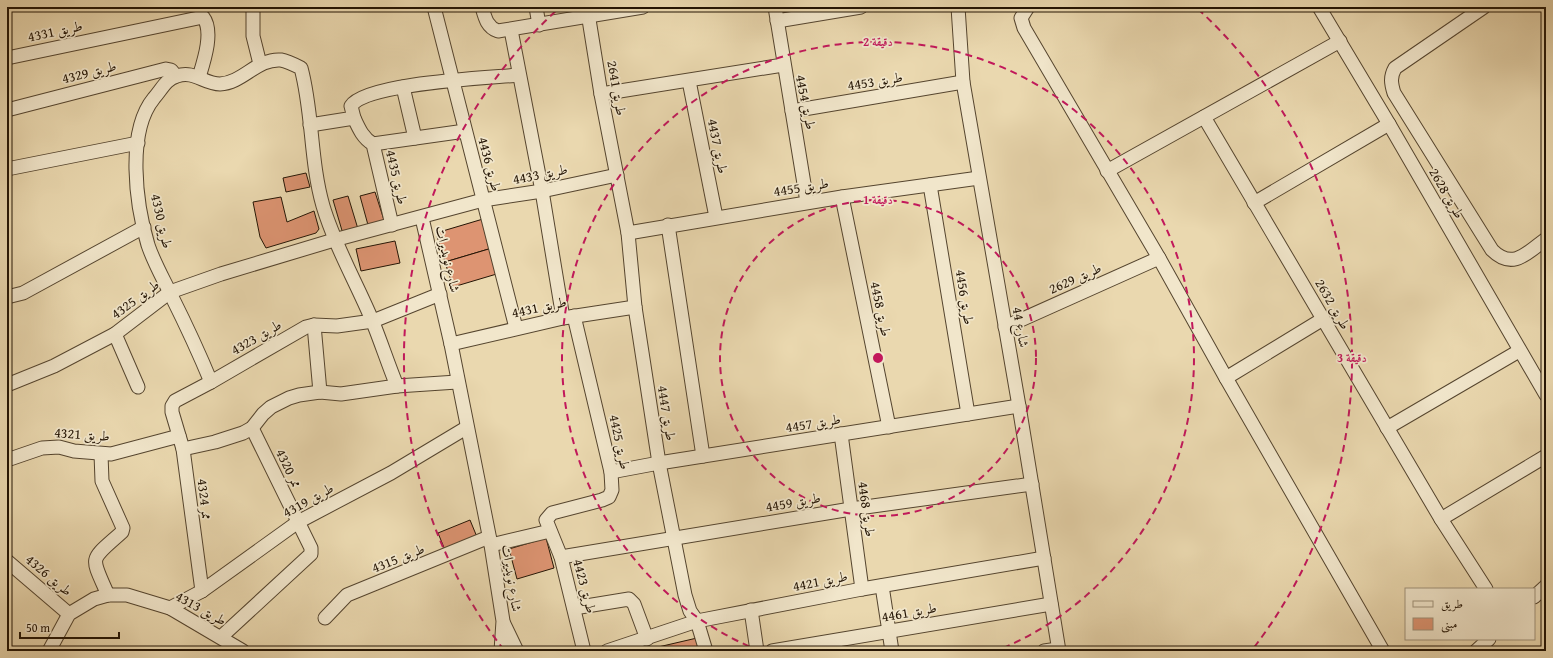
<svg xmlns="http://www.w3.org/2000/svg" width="1553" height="658" viewBox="0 0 1553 658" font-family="'Gentium Book Plus',Amiri,serif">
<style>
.building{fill:#dd9472;stroke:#231404}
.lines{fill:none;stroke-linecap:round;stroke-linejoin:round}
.minor-casing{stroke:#55452f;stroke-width:15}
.minor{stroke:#f1e6cb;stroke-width:13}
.ring{fill:none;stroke:#c2185b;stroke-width:2;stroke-dasharray:7 5}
.labels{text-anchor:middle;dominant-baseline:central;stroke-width:3.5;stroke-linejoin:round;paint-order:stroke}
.street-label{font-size:14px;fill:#231404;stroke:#f1e6cb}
.centre{fill:#c2185b;stroke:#f1e6cb;stroke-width:2}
.ring-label{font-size:12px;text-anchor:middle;font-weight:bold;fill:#c2185b;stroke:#f1e6cb;stroke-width:3.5;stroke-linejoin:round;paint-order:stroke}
</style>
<rect width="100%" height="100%" fill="#ead8af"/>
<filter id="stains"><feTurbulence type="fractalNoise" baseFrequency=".005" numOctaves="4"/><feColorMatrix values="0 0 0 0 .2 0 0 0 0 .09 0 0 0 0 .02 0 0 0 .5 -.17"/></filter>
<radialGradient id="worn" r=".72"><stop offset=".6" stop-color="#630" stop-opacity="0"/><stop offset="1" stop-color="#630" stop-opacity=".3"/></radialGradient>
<!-- building -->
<g class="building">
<path d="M306 173 310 187 286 192 283 178Z"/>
<path d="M375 192 384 220 368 225 360 196Z"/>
<path d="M348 196 358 229 343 234 333 200Z"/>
<path d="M281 197 287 222 314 211 319 229 316 233 266 248 260 237 253 202Z"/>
<path d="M483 219 492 248 445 262 436 233Z"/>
<path d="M395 241 400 263 361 271 356 249Z"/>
<path d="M492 248 500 273 453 287 445 262Z"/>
<path d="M470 520 477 537 445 550 438 533Z"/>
<path d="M546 538 554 568 517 579 509 549Z"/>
<path d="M697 638 700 651H641Z"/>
</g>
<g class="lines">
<defs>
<g id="minor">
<path d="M253 7V36L260 64"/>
<path d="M434 7 516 328"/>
<path d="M482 7C485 18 487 27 498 31L643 7"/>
<path d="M536 7 539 25"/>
<path d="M587 7 601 94 628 233 635 307 659 463 685 595 690 611 697 621 706 651"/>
<path d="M775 7 807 202"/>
<path d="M958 7 963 82 1019 406 1059 651"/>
<path d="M1028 7 1021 18 1024 28 1159 258 1226 378 1383 651"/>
<path d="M1319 7 1389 124 1546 395"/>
<path d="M1484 7 1395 68C1390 77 1391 83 1394 93L1492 250C1513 271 1528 252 1546 239"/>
<path d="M777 21 861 7"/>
<path d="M511 30 542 191 563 318"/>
<path d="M7 58 203 17C214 31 204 61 199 77"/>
<path d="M689 81 716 217"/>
<path d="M403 87 415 138"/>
<path d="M601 94 783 65"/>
<path d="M7 110 166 69 171 70 176 76"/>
<path d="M792 111 963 82"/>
<path d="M1204 117 1441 519 1486 589"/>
<path d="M354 118C359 129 363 138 373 144L392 225"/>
<path d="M310 125 354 118 351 106C366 83 488 78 519 75"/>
<path d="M373 144 465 131"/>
<path d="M7 169 138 143"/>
<path d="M1107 171 1340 41"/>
<path d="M930 185 968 414"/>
<path d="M842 197 889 427"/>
<path d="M1254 203 1389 124"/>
<path d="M422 218 451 344 491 545 503 621 501 651"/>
<path d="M668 225 703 456"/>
<path d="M628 233 842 197 979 178"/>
<path d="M7 297 23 293 144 227"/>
<path d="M574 316 611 472 612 490 609 497 602 500 552 513 546 520 561 557 584 651"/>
<path d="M314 325 320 392"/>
<path d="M1005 327 1159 258"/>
<path d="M115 334 138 387"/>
<path d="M451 344 563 318 635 307"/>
<path d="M1226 378 1323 319"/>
<path d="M211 382C199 353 186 325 172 297 164 280 154 263 148 245 136 205 126 132 154 98 162 89 166 79 177 76 194 70 204 84 220 84 243 83 257 58 281 60 287 61 295 65 301 68 313 112 310 161 323 206 335 246 356 282 372 320 381 342 388 364 397 386"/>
<path d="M7 385 54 366 115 334 170 292 221 274 334 240 483 200 542 191 617 175"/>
<path d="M1387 428 1519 351"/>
<path d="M841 434 862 589"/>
<path d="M183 449 215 442 243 433 252 428 263 414 271 407 289 398 299 395 320 392 341 394 397 386 457 382"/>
<path d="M101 454 102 481 123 528 122 532C89 562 90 554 108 595"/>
<path d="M7 460 42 448 59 447 74 451 111 454 179 436"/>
<path d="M611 472 659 463 1019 406"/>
<path d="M1441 519 1546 456"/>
<path d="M491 545 550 531"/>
<path d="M561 557 851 509 1032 484"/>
<path d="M7 561 69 614"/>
<path d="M882 586 892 651"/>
<path d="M202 591 183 449 172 412V406L175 401 211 382 306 327 314 325 337 326 373 321 440 294"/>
<path d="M1534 597 1546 586"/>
<path d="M170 608 202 591 298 522 391 473 466 428"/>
<path d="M574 608 629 599 634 604 647 639"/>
<path d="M751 610 757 651"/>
<path d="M325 618 347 595 489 537"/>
<path d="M504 624 517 651"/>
<path d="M221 637 311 554V548L252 428"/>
<path d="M49 651 69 614 94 599 108 595H127L170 608 243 651"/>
<path d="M607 651 697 621 862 589 1044 558"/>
<path d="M772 651 1051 604"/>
<path d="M1044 651 1058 649"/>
<path d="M1476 651 1489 639"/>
</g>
</defs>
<!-- minor casing -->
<use href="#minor" class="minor-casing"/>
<!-- minor -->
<use href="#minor" class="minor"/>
</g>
<!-- distance rings -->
<g class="ring">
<circle cx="878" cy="358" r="158"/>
<path d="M760 651A316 316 0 1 1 996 651"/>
<path d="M504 650A474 474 0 0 1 558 9M1198 9A474 474 0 0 1 1252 650"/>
</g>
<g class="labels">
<!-- street labels -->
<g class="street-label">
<text transform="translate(55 31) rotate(-12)">طريق 4331</text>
<text transform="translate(89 72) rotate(-14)">طريق 4329</text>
<text transform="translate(875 81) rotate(-9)">طريق 4453</text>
<text transform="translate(617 88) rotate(80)">طريق 2641</text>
<text transform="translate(806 102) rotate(79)">طريق 4454</text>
<text transform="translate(718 146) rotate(79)">طريق 4437</text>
<text transform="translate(490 164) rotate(75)">طريق 4436</text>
<text transform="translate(540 174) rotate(-11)">طريق 4433</text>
<text transform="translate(397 177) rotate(77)">طريق 4435</text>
<text transform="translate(801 187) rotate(-9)">طريق 4455</text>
<text transform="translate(1447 193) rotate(60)">طريق 2628</text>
<text transform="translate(162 221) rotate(77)">طريق 4330</text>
<text transform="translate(448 259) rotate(77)">شارع نويديرات</text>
<text transform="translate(1075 278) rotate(-24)">طريق 2629</text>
<text transform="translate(965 297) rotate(81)">طريق 4456</text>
<text transform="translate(135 299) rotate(-36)">طريق 4325</text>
<text transform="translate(1333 304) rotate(60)">طريق 2632</text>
<text transform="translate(539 307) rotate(-12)">طريق 4431</text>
<text transform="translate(881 309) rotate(78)">طريق 4458</text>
<text transform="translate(1021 327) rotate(80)">شارع 44</text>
<text transform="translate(256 337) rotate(-30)">طريق 4323</text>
<text transform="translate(667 413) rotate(81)">طريق 4447</text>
<text transform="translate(813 423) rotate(-9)">طريق 4457</text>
<text transform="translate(82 434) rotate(4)">طريق 4321</text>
<text transform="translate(620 442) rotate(78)">طريق 4425</text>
<text transform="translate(289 468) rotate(64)">ممر 4320</text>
<text transform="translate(205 499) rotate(83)">ممر 4324</text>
<text transform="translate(308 500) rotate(-29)">طريق 4319</text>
<text transform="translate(793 502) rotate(-10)">طريق 4459</text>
<text transform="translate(867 509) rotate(82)">طريق 4468</text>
<text transform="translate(398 558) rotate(-22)">طريق 4315</text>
<text transform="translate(49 575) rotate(40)">طريق 4326</text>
<text transform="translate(512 578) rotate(81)">شارع نويديرات</text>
<text transform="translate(820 581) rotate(-11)">طريق 4421</text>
<text transform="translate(585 586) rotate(75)">طريق 4423</text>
<text transform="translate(201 608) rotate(29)">طريق 4313</text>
<text transform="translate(909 612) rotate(-10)">طريق 4461</text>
</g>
</g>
<circle cx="878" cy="358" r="6" class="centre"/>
<g class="ring-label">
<text x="878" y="46">2 دقيقة</text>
<text x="878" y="204">1 دقيقة</text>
<text x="1352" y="362">3 دقيقة</text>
</g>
<!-- margin -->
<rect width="1553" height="658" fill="none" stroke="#ead8af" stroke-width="24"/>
<rect x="8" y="8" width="1537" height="642" fill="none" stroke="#231404" stroke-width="2"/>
<rect x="12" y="12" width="1529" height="634" fill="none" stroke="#231404"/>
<!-- legend -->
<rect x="1405" y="588" width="130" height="52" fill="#f1e6cb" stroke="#9f927b"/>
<rect x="1413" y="601" width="20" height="6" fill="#f1e6cb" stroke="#9f927b"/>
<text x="1441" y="608" font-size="12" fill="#231404">طريق</text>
<rect x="1413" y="618" width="20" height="12" fill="#dd9472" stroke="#9f927b"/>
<text x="1441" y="628" font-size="12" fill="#231404">مبنى</text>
<!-- scale -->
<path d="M20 632v6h99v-6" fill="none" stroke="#231404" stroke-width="2"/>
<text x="26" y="632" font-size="12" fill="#231404" stroke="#f1e6cb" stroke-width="3" paint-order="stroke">50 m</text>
<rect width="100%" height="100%" filter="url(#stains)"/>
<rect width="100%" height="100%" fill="url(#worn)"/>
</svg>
